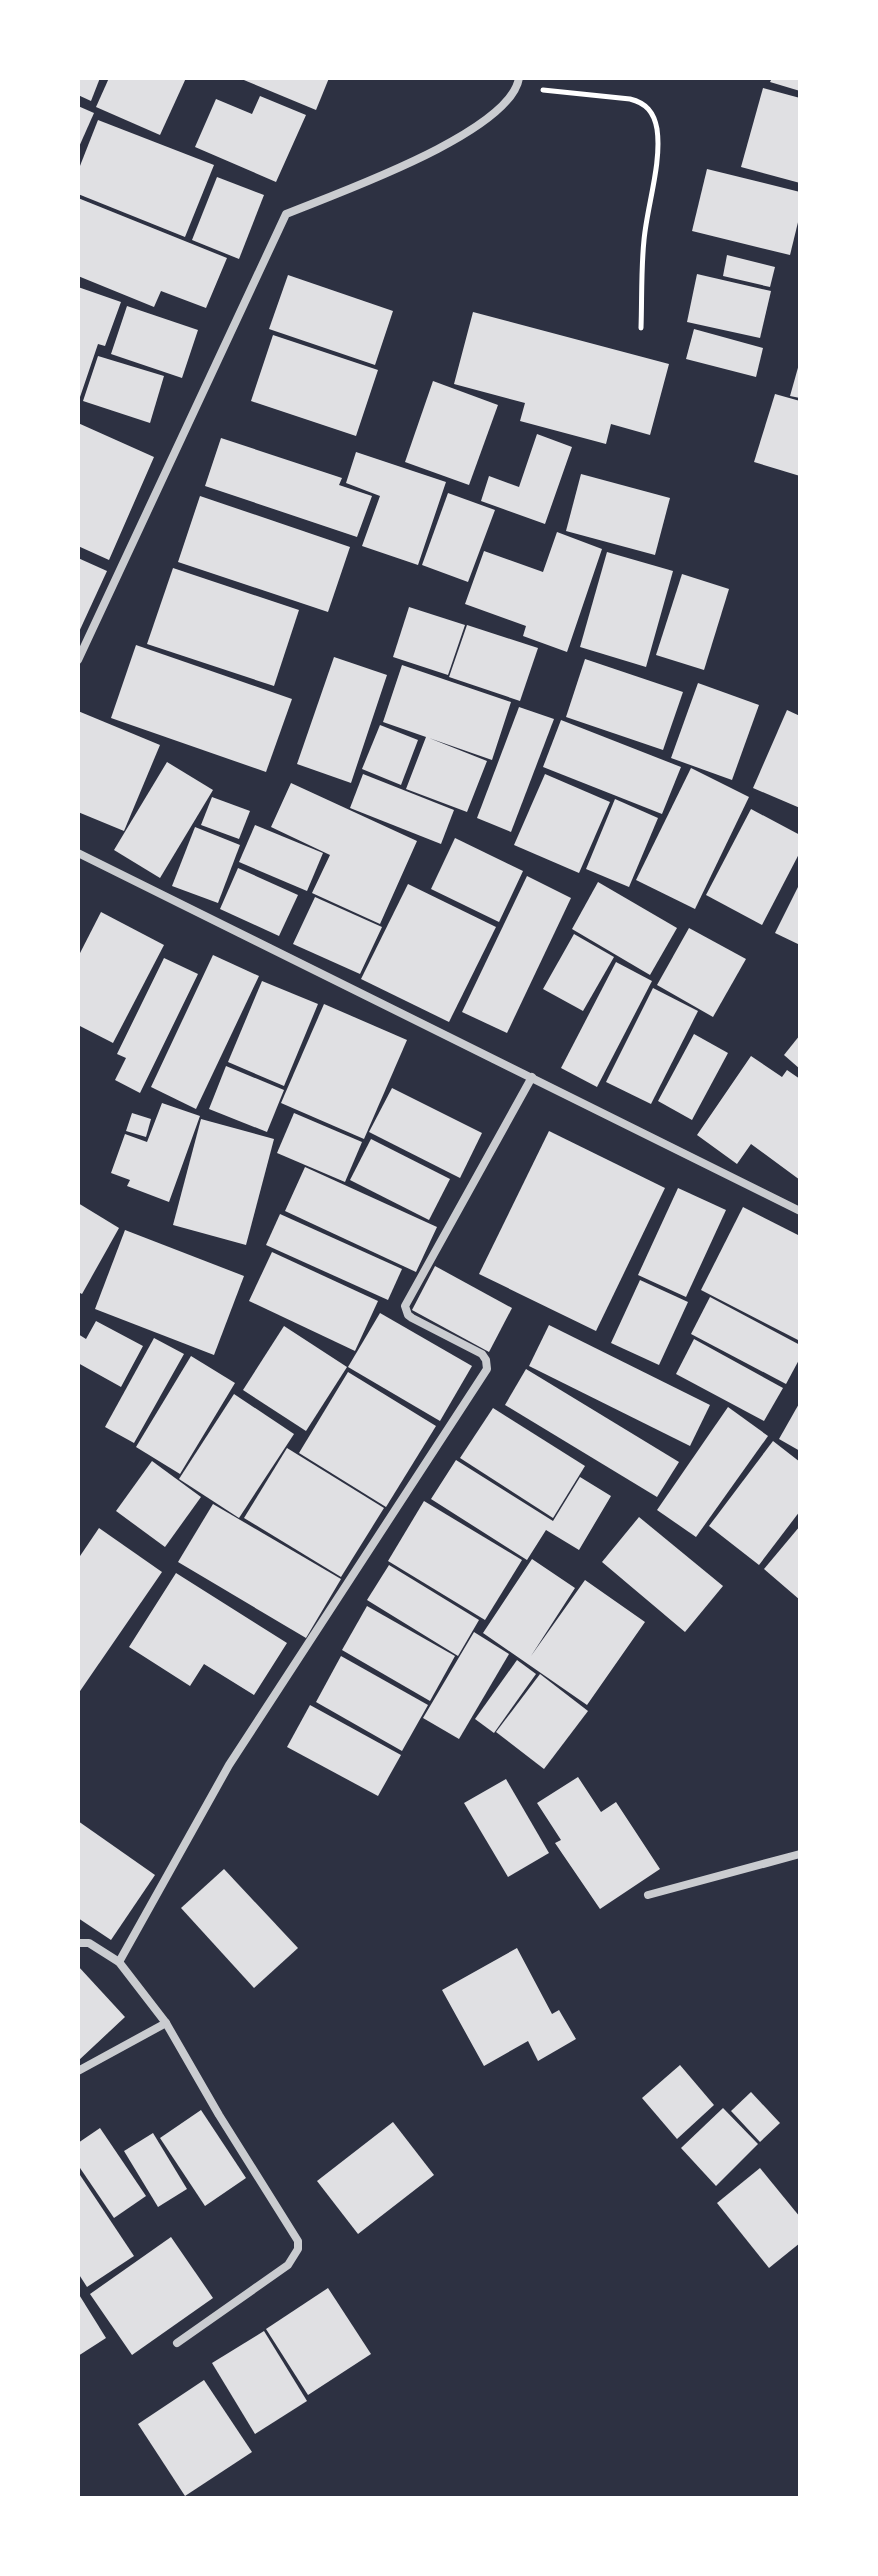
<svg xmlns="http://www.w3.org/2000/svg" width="878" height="2576" viewBox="0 0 878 2576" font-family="'PT Sans',sans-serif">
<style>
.building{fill:#e0e0e3}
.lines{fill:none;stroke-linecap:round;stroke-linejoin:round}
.path{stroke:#fff;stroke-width:5}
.minor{stroke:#caccd0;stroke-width:8}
</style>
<rect width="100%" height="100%" fill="#2d3142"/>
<!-- building -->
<g class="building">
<path d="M78 78H100L91 101 78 95Z"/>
<path d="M109 78H186L160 135 96 107Z"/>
<path d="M239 78H329L316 110Z"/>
<path d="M772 78H800V91L770 82Z"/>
<path d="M763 88 800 98V183L741 167Z"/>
<path d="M260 96 306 115 276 182 195 147 216 99 252 114Z"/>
<path d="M78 106 94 113 78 149Z"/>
<path d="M98 120 214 165 185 237 78 194V171Z"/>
<path d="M707 169 800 192V214L790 255 692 231Z"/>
<path d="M217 177 264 195 239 259 192 240Z"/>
<path d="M78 198 227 258 206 308 161 291 154 307 78 276Z"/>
<path d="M727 255 775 267 770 287 723 276Z"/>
<path d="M697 274 771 291 760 338 687 322Z"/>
<path d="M288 275 393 311 375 365 269 329Z"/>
<path d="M78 287 121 302 105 346 98 344 79 400Z"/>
<path d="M127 306 198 330 182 378 111 354Z"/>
<path d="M473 312 669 364 650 435 611 424 606 444 520 421 525 403 454 384Z"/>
<path d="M694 329 763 348 756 377 686 359Z"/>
<path d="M273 335 378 370 356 436 251 401Z"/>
<path d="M98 356 164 376 150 423 83 401Z"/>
<path d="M799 364H800V398L790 396Z"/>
<path d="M433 381 498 405 469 485 405 462Z"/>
<path d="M775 394 800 401V476L754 462Z"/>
<path d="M78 423 154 457 109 560 78 546V487L80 482 78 481Z"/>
<path d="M537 434 572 447 545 524 481 501 489 476 519 487Z"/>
<path d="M221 438 342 478 339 485 372 496 357 537 205 486Z"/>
<path d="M356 452 446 482 418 565 362 546 380 496 346 483Z"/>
<path d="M581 474 670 498 655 555 566 531Z"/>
<path d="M448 493 495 510 468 582 422 565Z"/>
<path d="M200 496 350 547 328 612 178 562Z"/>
<path d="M557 532 602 549 567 652 523 636 526 626 465 604 484 551 543 572Z"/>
<path d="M607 552 673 571 646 667 580 647Z"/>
<path d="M78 558 107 571 78 634Z"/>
<path d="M173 568 299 610 274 686 147 644Z"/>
<path d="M682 574 729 589 704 670 656 655Z"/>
<path d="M409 607 465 625 448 675 393 657Z"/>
<path d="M467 625 538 648 520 701 449 677Z"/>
<path d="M136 645 292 699 266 772 111 718Z"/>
<path d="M334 657 387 675 351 783 297 764Z"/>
<path d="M585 659 683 692 663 750 566 717Z"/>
<path d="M402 665 511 702 492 760 429 738 487 761 467 812 406 789 426 737 383 722Z"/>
<path d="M698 683 759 705 732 780 671 758Z"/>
<path d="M519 707 554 719 511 832 477 818Z"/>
<path d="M787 710 800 716V808L753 788Z"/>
<path d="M78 711 160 745 124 831 78 812Z"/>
<path d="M561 720 681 767 662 814 543 767Z"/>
<path d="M380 725 418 740 401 785 362 769Z"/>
<path d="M167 762 213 790 160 878 114 850Z"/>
<path d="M691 768 749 797 695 909 636 880Z"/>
<path d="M363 774 454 810 441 844 350 808Z"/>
<path d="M545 774 610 802 579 873 514 845Z"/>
<path d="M291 783 417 841 380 924 312 893 330 855 271 827Z"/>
<path d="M212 797 250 811 239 839 201 825Z"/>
<path d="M615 799 658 818 629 887 586 869Z"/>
<path d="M751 809 800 835V852L762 925 706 895Z"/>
<path d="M255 825 323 853 307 891 239 862Z"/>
<path d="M195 827 240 845 218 903 172 886Z"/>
<path d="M455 838 523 871 499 922 431 889Z"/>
<path d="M238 868 298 895 279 936 220 909Z"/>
<path d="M527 876 571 898 507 1033 462 1012Z"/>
<path d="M598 882 677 928 650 975 572 929Z"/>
<path d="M800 883V945L775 933Z"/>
<path d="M408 884 496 927 449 1022 361 979Z"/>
<path d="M315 897 382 927 360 974 293 944Z"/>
<path d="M101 912 164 945 113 1043 78 1025V957Z"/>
<path d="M689 928 746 959 713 1017 657 985Z"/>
<path d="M574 934 614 957 583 1011 543 989Z"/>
<path d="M213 955 259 976 196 1109 151 1087Z"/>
<path d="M164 958 198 974 140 1093 115 1080 126 1058 117 1054Z"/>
<path d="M616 962 652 981 597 1087 561 1068Z"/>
<path d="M262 981 318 1004 284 1086 228 1062Z"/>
<path d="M653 988 698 1011 651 1104 606 1082Z"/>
<path d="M324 1004 407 1040 364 1139 281 1103Z"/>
<path d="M694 1034 728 1053 692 1120 658 1101Z"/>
<path d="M800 1035V1069L784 1055Z"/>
<path d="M751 1056 782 1077 787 1070 800 1079V1180L751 1144 737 1164 697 1135Z"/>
<path d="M226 1066 284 1090 267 1132 209 1109Z"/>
<path d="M392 1088 482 1133 460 1178 369 1132Z"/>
<path d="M162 1103 200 1116 169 1202 127 1186 130 1180 111 1173 125 1134 147 1142Z"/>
<path d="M132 1113 151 1119 146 1137 126 1131Z"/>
<path d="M294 1113 362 1142 345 1182 277 1153Z"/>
<path d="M201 1119 274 1139 246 1245 173 1225Z"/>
<path d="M549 1131 665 1188 596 1331 479 1274Z"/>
<path d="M371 1139 450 1179 429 1220 350 1180Z"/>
<path d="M305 1167 437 1227 416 1272 285 1211Z"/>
<path d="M678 1188 726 1210 686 1297 638 1275Z"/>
<path d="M78 1203 119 1228 82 1294 78 1292Z"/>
<path d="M743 1207 800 1236V1341L701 1290Z"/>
<path d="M280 1214 402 1269 388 1300 266 1245Z"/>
<path d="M125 1230 244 1276 214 1355 95 1309Z"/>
<path d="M272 1252 378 1301 355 1351 249 1301Z"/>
<path d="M435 1266 512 1308 489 1352 412 1310Z"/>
<path d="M640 1280 688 1302 659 1365 611 1343Z"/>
<path d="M710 1297 800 1345V1358L786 1384 691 1334Z"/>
<path d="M380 1313 472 1366 440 1421 348 1367Z"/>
<path d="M96 1321 143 1346 121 1387 78 1363V1334L86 1339Z"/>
<path d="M549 1325 710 1405 690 1446 529 1366Z"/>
<path d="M284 1326 347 1367 306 1431 243 1390Z"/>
<path d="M154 1338 184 1354 134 1443 105 1427Z"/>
<path d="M694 1339 783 1388 764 1421 676 1374Z"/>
<path d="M191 1356 235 1383 180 1474 136 1447Z"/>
<path d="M526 1369 679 1462 657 1497 505 1405Z"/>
<path d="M348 1372 436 1426 386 1507 299 1453Z"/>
<path d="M234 1394 294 1434 239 1518 179 1479Z"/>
<path d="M800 1402V1451L779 1439Z"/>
<path d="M728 1407 768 1436 696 1537 657 1510Z"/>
<path d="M493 1408 585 1466 553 1518 460 1458Z"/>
<path d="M773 1441 800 1462V1511L759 1565 709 1526Z"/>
<path d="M287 1448 384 1508 341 1577 244 1518Z"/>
<path d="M456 1460 553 1521 580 1477 611 1496 579 1550 546 1530 527 1560 431 1499Z"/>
<path d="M152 1461 201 1497 165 1547 116 1511Z"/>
<path d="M424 1501 522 1560 485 1620 388 1561Z"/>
<path d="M213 1504 341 1579 306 1638 178 1562Z"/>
<path d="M639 1517 723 1586 685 1632 602 1562Z"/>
<path d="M800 1526V1600L764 1569Z"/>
<path d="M99 1528 162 1572 78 1694V1559Z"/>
<path d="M532 1559 575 1588 531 1656 585 1580 645 1622 587 1705 483 1633Z"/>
<path d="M389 1565 479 1620 458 1656 367 1600Z"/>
<path d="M176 1573 287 1643 254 1695 204 1664 190 1686 129 1647Z"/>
<path d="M367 1606 455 1656 430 1701 342 1650Z"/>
<path d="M474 1632 509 1654 459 1739 423 1718Z"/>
<path d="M341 1656 428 1705 402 1751 316 1702Z"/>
<path d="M517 1660 536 1674 494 1733 475 1719Z"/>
<path d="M540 1674 588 1711 544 1769 496 1732Z"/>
<path d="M310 1705 401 1755 378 1796 287 1747Z"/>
<path d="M578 1777 601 1812 616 1802 660 1869 600 1909 555 1843 561 1840 537 1803Z"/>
<path d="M506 1779 549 1853 508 1877 464 1803Z"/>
<path d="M78 1821 155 1875 111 1940 78 1918Z"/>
<path d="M224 1869 298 1948 254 1988 181 1908Z"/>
<path d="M517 1948 552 2014 559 2010 576 2039 538 2061 528 2041 484 2066 442 1990Z"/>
<path d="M78 1966 125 2017 78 2061Z"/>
<path d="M680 2065 714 2105 677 2139 642 2098Z"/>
<path d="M751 2092 780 2123 760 2142 731 2111Z"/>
<path d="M723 2108 758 2144 716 2186 681 2148Z"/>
<path d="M201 2110 246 2178 205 2206 160 2138Z"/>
<path d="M393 2122 434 2175 358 2234 317 2181Z"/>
<path d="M100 2128 146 2196 114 2218 78 2165V2143Z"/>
<path d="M153 2133 187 2189 158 2207 124 2151Z"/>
<path d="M760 2168 800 2217V2243L769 2268 717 2203Z"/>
<path d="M78 2172 134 2256 87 2287 78 2273Z"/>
<path d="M171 2237 213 2298 132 2355 90 2294Z"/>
<path d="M328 2288 371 2354 308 2395 266 2329Z"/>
<path d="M78 2293 106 2338 78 2356Z"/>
<path d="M264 2331 307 2401 255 2434 212 2363Z"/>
<path d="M204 2380 252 2452 185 2496 138 2424Z"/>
</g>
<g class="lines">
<!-- path -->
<path class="path" d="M543 90 630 99C646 103 654 112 657 129 662 163 647 206 644 240 641 269 642 299 641 328"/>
<!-- minor -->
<g class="minor">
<path d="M78 660 286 214C337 193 510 133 519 78"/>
<path d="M78 853 800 1211"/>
<path d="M648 1895 800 1854"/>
<path d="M78 1943H89L119 1962 166 2023 219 2115 298 2241V2249L288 2265 177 2343"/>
<path d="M119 1962 229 1765 487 1369 486 1360 482 1354 412 1318 408 1315 405 1306 532 1077"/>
<path d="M78 2071 166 2023"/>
</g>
</g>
<!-- border -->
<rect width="878" height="2576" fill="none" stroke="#ffffff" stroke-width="160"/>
</svg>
